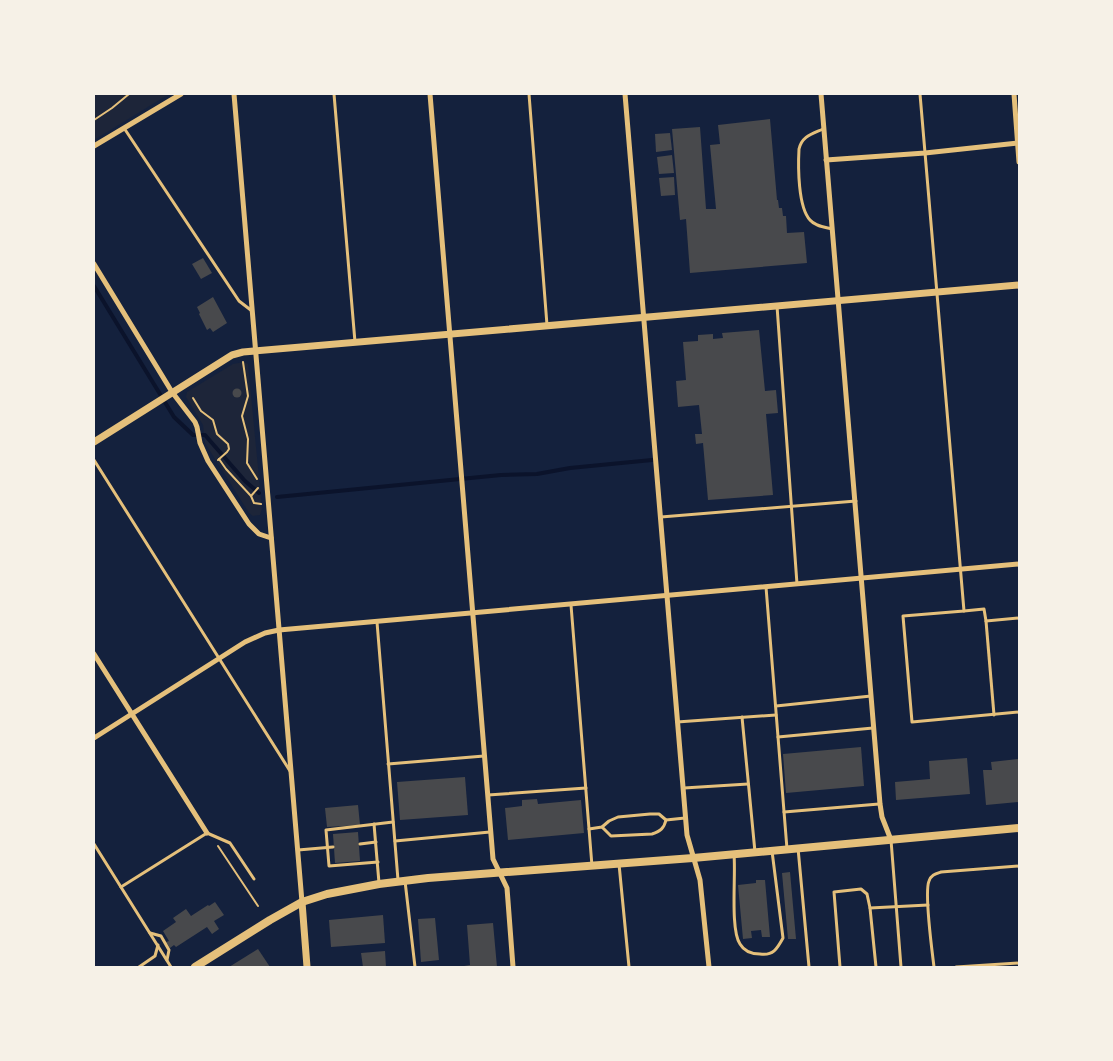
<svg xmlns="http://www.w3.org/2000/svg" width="1113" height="1061" viewBox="0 0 1113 1061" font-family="'Fira Sans Condensed',sans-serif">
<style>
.green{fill:#1d2539}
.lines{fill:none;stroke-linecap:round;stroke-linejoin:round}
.stream{stroke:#0b132b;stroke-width:4}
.building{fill:#48494c}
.path{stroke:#e5c07b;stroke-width:2}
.service{stroke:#e5c07b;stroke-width:3}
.minor{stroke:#e5c07b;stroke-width:5}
.tertiary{stroke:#e5c07b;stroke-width:7}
.secondary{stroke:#e5c07b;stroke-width:8}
</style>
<rect width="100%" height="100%" fill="#14213d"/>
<!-- green -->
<g class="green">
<path d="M94 94H169L94 140Z"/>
<path d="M244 362 248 364 262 509 260 515 253 516 249 513 205 443 203 425 186 397 187 392 233 364Z"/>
</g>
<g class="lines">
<!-- stream -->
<g class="stream">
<path d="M94 286 174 417 193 435H205L245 481 259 493"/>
<path d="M277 497 501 475 537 474 570 468 652 460"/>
</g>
</g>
<!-- building -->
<g class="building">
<path d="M770 119 777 200H778L779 208H782L783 216H786L787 233 804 232 807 263 690 273 686 219 680 220 672 129 700 127 706 209H716L710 145 720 144 718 125Z"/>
<path d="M670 133 672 150 656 152 655 134Z"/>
<path d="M672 155 674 173 659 174 657 157Z"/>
<path d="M674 177 675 195 661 196 659 178Z"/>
<path d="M203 258 212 273 201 279 192 264Z"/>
<path d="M213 297 227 323 213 332 210 328 207 330 199 314 200 313 197 307Z"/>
<path d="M759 330 765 391 776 390 778 413 766 414 773 495 708 500 703 443 696 444 695 434H702L699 405 678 407 676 381 686 380 683 342 698 341V335L713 334V339L723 338 722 333Z"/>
<circle cx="237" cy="393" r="4.5"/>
<path d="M861 747 864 786 786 793 783 754Z"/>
<path d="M967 758 970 794 896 800 895 782 930 779 929 761Z"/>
<path d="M1019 759V802L986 805 983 770H992L991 762Z"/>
<path d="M465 777 468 815 400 820 397 782Z"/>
<path d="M537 799 538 804 581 800 584 833 508 840 505 808 522 806V800Z"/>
<path d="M358 805 360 825 327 827 325 808Z"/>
<path d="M358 832 360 861 335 863 333 834Z"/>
<path d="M790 872 796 939H788L782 873Z"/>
<path d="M756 880H765L770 937H762L761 930 751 931 752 938 743 939 738 885 756 883Z"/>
<path d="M215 902 224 915 214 921 219 929 212 934 207 927 176 947 174 945 170 948 166 942 169 941 163 931 176 922 173 918 186 909 191 916 208 905 209 906Z"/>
<path d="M383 915 385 943 331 947 329 920Z"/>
<path d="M435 918 439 960 421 962 418 919Z"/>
<path d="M493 923 497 967H464V966L470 965 467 925Z"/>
<path d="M258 949 270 967H229Z"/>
<path d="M385 951 386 967H363L361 953Z"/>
</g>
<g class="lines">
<!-- path -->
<g class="path">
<path d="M94 120 112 108 129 94"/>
<path d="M243 362 248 396 242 416 248 439 247 463 257 479"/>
<path d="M193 398 201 411 213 420 217 434 228 444 229 449 227 452 218 460"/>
<path d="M219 459 226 469 251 496 258 488"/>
<path d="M251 496 254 503 261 504"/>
<path d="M218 846 258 906"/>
</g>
<!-- service -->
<g class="service">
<path d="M334 94 355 342"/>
<path d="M529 94 547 325"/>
<path d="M920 94 964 611 903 616 912 722 1019 712"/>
<path d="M124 128 239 301 252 311"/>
<path d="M823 129C812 134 802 136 799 149 798 167 798 207 810 220 815 226 824 227 832 229"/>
<path d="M777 306 797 584"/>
<path d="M94 460 290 771"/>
<path d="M661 517 856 501"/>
<path d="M766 587 787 849"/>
<path d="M571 605 592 866"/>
<path d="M964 611 984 609 986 621 1019 618"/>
<path d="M986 621 994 715"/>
<path d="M377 622 398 880"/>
<path d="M776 706 871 696"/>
<path d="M742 717 755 852"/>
<path d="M677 722 776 715"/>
<path d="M778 737 873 728"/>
<path d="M388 764 484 756"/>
<path d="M684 788 748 784"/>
<path d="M488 795 586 788"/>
<path d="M784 812 879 804"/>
<path d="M374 824 379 883"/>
<path d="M602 827 611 836 652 834C661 831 664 828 666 820"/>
<path d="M589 829 602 827 609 821 618 817 650 814H659L666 820 685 818"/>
<path d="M891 840 901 967"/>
<path d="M395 841 490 832"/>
<path d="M94 844 171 967"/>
<path d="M360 844 376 842"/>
<path d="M798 848 809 967"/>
<path d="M298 850 333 847"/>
<path d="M734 855C736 875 730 929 740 944 744 951 752 954 760 954 773 956 777 949 783 938L772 851"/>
<path d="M378 862 329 866 326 830 393 822"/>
<path d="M619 864 629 967"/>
<path d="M405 881 415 967"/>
<path d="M121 887 207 833 230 843 254 879"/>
<path d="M870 908 876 967"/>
<path d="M150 933 161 936 169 950 167 960"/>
<path d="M139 967 155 956 158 945"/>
<path d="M840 967 834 892 861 889 867 894 870 908 928 905"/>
<path d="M934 967C932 950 924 893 929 881 931 875 935 874 941 872L1019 866"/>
<path d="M956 967 1019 963"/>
</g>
<!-- minor -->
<g class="minor">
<path d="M234 94 302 902"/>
<path d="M430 94 493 859 507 888 513 967"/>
<path d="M625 94 687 835 700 880 709 967"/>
<path d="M821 94 880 804 882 817 891 840"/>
<path d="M1014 94 1019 162"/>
<path d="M94 146 181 94"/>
<path d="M826 160 925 153 1018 143"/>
<path d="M94 264 172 392 195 422 197 427 200 443 208 461 249 524 259 534 271 538"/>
<path d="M94 654 207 833"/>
<path d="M94 738 245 642 265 633 279 630 1019 564"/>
</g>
<!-- tertiary -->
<g class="tertiary">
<path d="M94 442 232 355 243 352 1019 285"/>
<path d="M302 902 307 967"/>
</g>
<!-- secondary -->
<path class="secondary" d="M195 967 270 920 302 902 327 894 379 884 428 878 693 858 1019 828"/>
</g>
<!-- border -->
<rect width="1113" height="1061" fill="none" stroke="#f6f1e7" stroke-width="190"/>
</svg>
